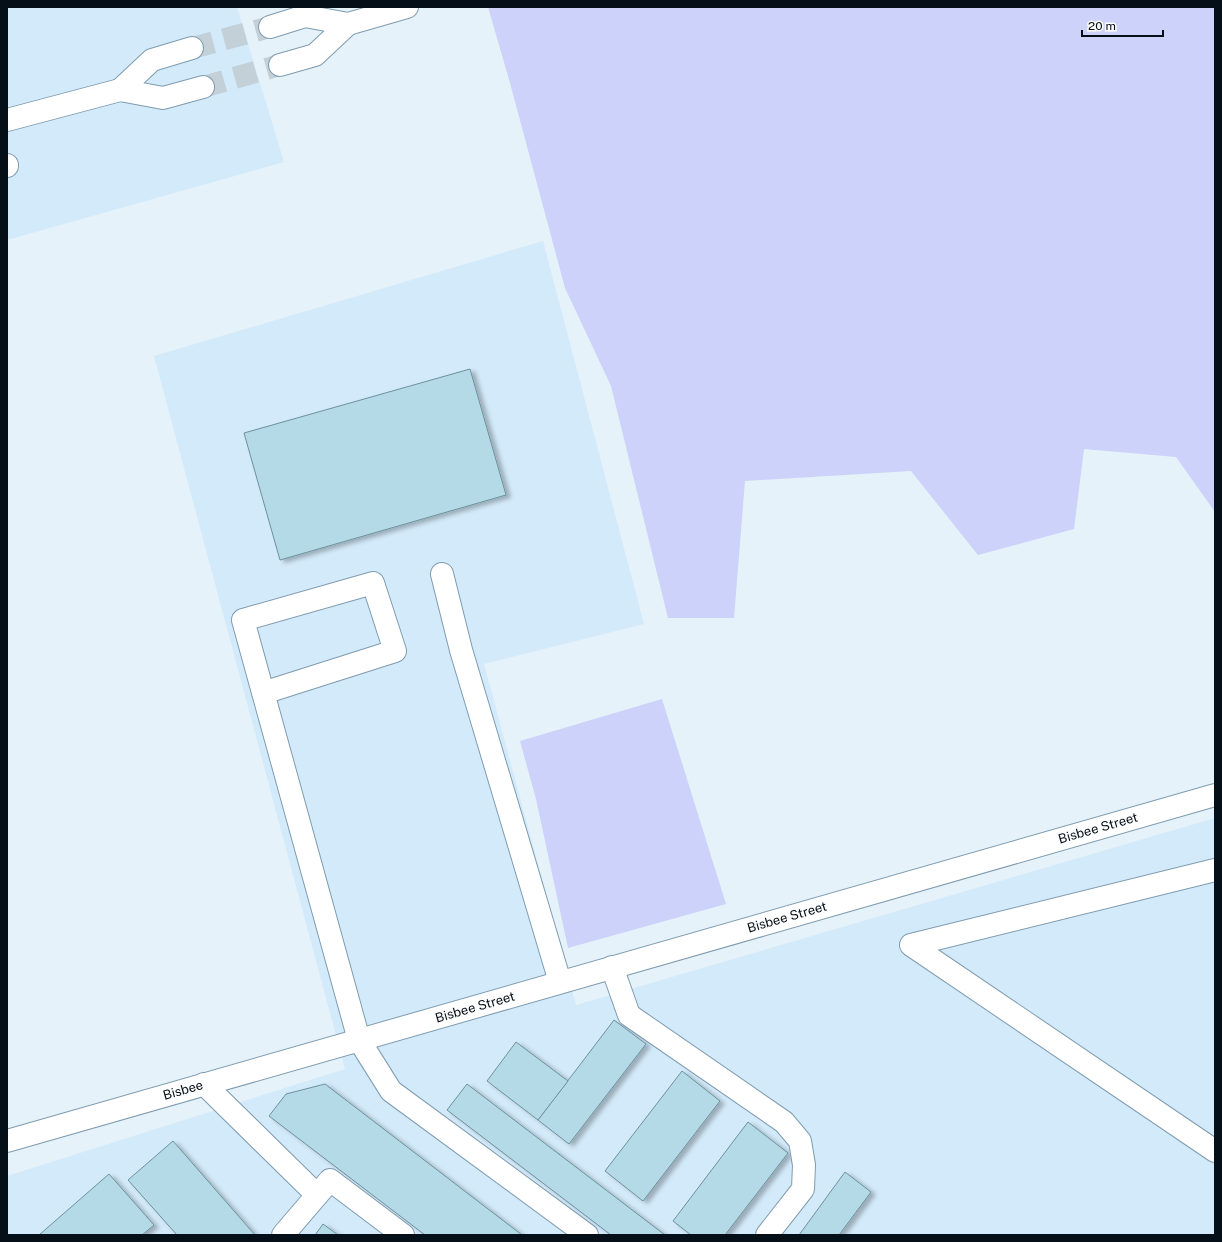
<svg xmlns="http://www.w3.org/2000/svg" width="1222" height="1242" viewBox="0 0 1222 1242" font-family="'Public Sans',sans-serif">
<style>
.built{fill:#d3eafa}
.green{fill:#ccd2f9}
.building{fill:#b3dae6;stroke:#6c919d;filter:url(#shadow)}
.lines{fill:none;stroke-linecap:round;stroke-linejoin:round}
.minor-tunnel{stroke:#c3d0d8;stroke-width:22;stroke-dasharray:22 11;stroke-linecap:butt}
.minor-casing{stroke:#7f9cb0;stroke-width:24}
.minor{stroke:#fff;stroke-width:22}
.labels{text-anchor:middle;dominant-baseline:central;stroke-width:3;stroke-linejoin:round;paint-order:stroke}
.street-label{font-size:13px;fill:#050f17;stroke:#fdfdfd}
</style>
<defs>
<filter id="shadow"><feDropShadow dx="4.5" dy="2.5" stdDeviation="2" flood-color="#0004"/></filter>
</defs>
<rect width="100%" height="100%" fill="#e5f2fa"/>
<!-- built -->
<g class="built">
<path d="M7 7H237L284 162 7 240Z"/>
<path d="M543 241 644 624 484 664 576 1005 1215 818V1235H7V1176L345 1069 154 356Z"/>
</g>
<!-- green -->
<g class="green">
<path d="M488 7H1215V512L1176 457 1084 449 1074 529 978 555 911 471 745 481 734 618H668L611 386 565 288 510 83Z"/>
<path d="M662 699 726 904 568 948 536 799 520 741Z"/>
</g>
<!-- building -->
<g class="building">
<path d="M470 369 506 495 280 560 244 433Z"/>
<path d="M614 1020 646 1044 569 1144 538 1120Z"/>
<path d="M516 1042 568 1081 538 1120 487 1081Z"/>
<path d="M682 1071 720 1101 643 1201 605 1171Z"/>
<path d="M325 1084 522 1235H425L269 1116 286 1094Z"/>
<path d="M467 1084 665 1235H611L447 1110Z"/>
<path d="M748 1122 788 1153 725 1235H691L673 1221Z"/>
<path d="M173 1141 255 1235H177L128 1180Z"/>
<path d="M845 1172 871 1192 839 1235H799Z"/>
<path d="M109 1174 154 1225 142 1235H39Z"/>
<path d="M323 1224 338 1235H315Z"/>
</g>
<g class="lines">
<!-- minor-tunnel -->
<g class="minor-tunnel">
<path d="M192 48 270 27"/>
<path d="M203 87 280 65"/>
</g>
<defs>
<g id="minor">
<path d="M270 27 305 16 348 24 407 7"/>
<path d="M280 65 315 55 348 24"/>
<path d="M120 90 152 60 192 48"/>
<path d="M7 120 120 90 163 98 203 87"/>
<path d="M7 165V166"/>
<path d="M442 574 461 650 560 982"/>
<path d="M263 693 395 651 373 583 243 620 359 1040 391 1091 587 1235"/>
<path d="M1215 870 911 945 1215 1151"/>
<path d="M612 967 629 1015 784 1122 800 1141 804 1165 803 1189 767 1235"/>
<path d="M204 1084 317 1195"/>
<path d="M7 1141 1215 795"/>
<path d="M283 1235 330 1180 403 1235"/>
</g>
</defs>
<!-- minor casing -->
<use href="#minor" class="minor-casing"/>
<!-- minor -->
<use href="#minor" class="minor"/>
</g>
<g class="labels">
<!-- street labels -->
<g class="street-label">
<text transform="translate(1098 828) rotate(-16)">Bisbee Street</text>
<text transform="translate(787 917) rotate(-16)">Bisbee Street</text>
<text transform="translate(475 1007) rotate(-16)">Bisbee Street</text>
<text transform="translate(183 1090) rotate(-16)">Bisbee</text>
</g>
</g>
<!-- border -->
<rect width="1222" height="1242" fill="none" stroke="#050f17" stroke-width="16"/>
<!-- scale -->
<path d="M1082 30v6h81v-6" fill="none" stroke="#050f17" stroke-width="2"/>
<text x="1088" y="30" font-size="12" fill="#050f17" stroke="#fdfdfd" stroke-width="3" paint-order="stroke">20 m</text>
</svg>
